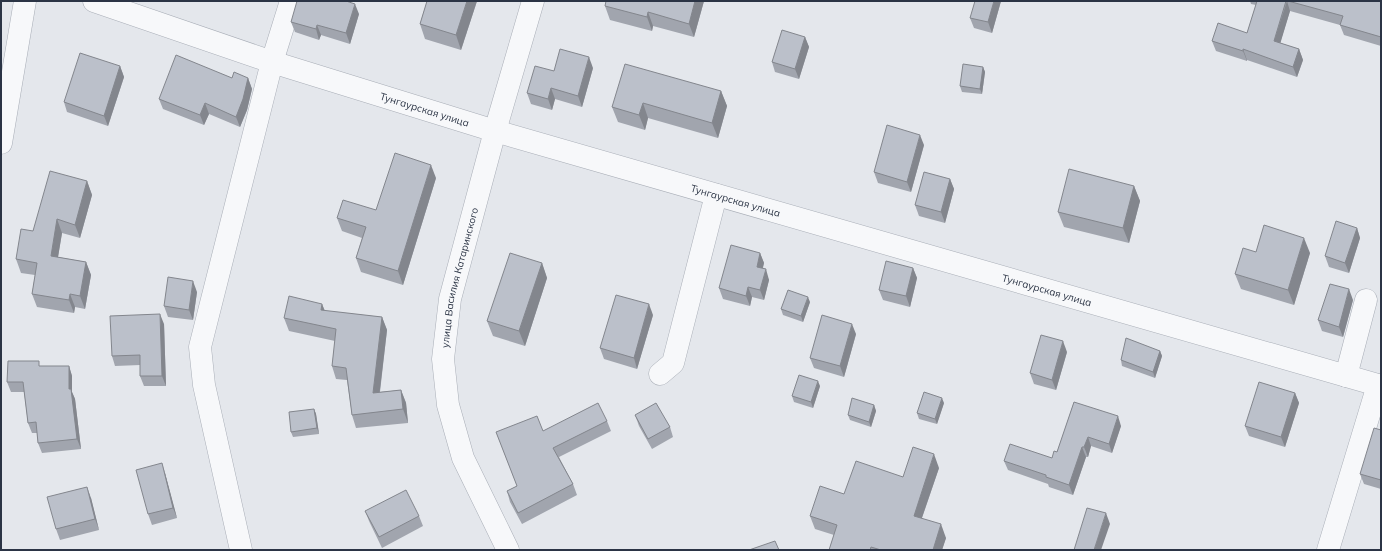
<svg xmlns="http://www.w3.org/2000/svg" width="1382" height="551" viewBox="0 0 1382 551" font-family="Mulish,sans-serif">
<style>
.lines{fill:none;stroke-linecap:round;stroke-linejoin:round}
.minor-casing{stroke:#a9aeb7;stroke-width:23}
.minor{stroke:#f7f8fa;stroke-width:22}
.wall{fill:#a1a5ae}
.shaded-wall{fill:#83868d}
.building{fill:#bbc0ca;stroke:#83868d}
.labels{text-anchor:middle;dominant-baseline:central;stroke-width:3.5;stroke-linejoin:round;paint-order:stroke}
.street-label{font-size:10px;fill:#2b3445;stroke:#f4f6f9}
</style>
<rect width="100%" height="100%" fill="#e4e7ec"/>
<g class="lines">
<defs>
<g id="minor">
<path id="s1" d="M94 1 272 62 495 131 1381 386"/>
<path d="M1 143 25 1"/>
<path d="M660 374 673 363 716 195"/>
<path d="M1346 376 1366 300"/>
<path d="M241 550 204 385 200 347 272 62 291 1"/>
<path id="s2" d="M508 550 463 458 448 405 443 359 450 299 495 131 533 1"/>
<path d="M1328 550 1378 385"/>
</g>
</defs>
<!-- minor casing -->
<use href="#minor" class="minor-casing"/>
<!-- minor -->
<use href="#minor" class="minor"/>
</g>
<!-- wall -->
<g class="wall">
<path d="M427 1H477L461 50 425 39 420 24Z"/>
<path d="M704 1 694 37 653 26 652 31 610 20 605 6Z"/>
<path d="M1001 1 992 33 974 28 970 18Z"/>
<path d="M1250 1H1381V46L1344 35 1340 25 1290 11 1280 43 1299 49 1303 60 1297 77 1247 60V61L1216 51 1212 41 1247 33 1256 5 1251 4Z"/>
<path d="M359 14 350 44 321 35 319 40 295 32 291 22Z"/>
<path d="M805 37 809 47 799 79 775 72 772 62Z"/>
<path d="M120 66 124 77 108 126 67 112 64 102Z"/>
<path d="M983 67 985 72 982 94 962 92 960 86Z"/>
<path d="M593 68 582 107 555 99 552 110 531 104 527 93Z"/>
<path d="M232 78H248L252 89 247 110 240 127 209 114 204 125 163 109 159 99Z"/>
<path d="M721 91 727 106 718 138 648 118 645 130 618 122 612 107Z"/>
<path d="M924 145 911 192 878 183 874 172Z"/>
<path d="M436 178 403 285 361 272 356 258 362 238 342 231 337 218 376 210Z"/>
<path d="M950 179 954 189 945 223 919 216 915 205Z"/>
<path d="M87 181 92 195 80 238 62 233 58 257 86 262 91 275 85 309 75 307 74 313 37 307 32 294 35 275 21 273 16 259 33 231Z"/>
<path d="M1134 186 1140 201 1129 243 1064 227 1058 212Z"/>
<path d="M1357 228 1360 238 1349 273 1329 267 1325 256Z"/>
<path d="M1256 252 1310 253 1294 305 1241 289 1235 274Z"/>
<path d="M760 253 764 263 763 268 769 280 764 300 752 297 750 306 723 299 719 288Z"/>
<path d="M542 263 547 278 525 346 493 336 487 321Z"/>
<path d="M913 268 917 278 910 307 883 300 879 290Z"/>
<path d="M197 292 193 320 168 317 164 306Z"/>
<path d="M1353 300 1343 337 1322 331 1318 320Z"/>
<path d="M810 302 803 322 783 315 781 309Z"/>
<path d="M322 304 325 311 382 317 387 330 380 392 401 390 406 403 408 423 356 428 352 415 347 380 336 379 332 366 335 341 289 331 284 318Z"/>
<path d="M653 315 637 369 604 359 600 348Z"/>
<path d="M164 324 166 386H144L140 376V365L115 366 112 356Z"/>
<path d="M856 334 844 377 814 368 810 358Z"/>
<path d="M1160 351 1162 356 1155 378 1122 366 1121 360Z"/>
<path d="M1067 352 1056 390 1034 384 1030 373Z"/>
<path d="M40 366H69L72 376V392L75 399 81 449 42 453 38 443 37 433H32L28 423 24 392H11L7 382Z"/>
<path d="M820 386 813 408 794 402 792 396Z"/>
<path d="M1295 393 1299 403 1285 447 1249 436 1245 426Z"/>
<path d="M1074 402 1121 426 1112 453 1091 446 1088 457H1086L1073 495 1049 487 1048 484 1008 470 1004 461 1052 458 1057 452Z"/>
<path d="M944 403 937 424 919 419 917 413Z"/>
<path d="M874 405 876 411 871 427 850 420 848 415Z"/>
<path d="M314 409 316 414 319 434 293 437 291 432Z"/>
<path d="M635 415 670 427 673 437 652 449 639 426Z"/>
<path d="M607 421 611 431 559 457 573 484 577 495 522 524 510 502 507 491 517 486 496 432 543 431Z"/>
<path d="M1381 430V489L1364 484 1360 474Z"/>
<path d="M939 468 922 518 946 538 942 550H829L834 535 815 529 810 516 844 494 903 477Z"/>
<path d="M165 473 177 518 152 525 148 514Z"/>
<path d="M91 498 99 530 60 540 56 529Z"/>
<path d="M365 511 419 516 423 526 382 548 369 521Z"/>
</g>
<!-- shaded-wall -->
<g class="shaded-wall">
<path d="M467 1H477L461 50 456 35Z"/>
<path d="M695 1H704L694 37 689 24Z"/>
<path d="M994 1H1001L992 33 988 22Z"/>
<path d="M1287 1 1290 11 1278 51 1274 41Z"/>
<path d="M355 4 359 14 350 44 346 33Z"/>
<path d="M648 12 653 26 652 31 647 17Z"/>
<path d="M317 25 321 35 319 40 316 29Z"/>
<path d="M805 37 809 47 799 79 795 69Z"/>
<path d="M1243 49 1247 60V61L1243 51Z"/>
<path d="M1299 49 1303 60 1297 77 1293 67Z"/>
<path d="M589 57 593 68 582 107 578 96Z"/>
<path d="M120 66 124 77 108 126 104 116Z"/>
<path d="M983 67 985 72 982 94 980 89Z"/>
<path d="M248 78 252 89 247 110 240 127 236 117Z"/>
<path d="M551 88 555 99 552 110 548 99Z"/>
<path d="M721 91 727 106 718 138 712 123Z"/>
<path d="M205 103 209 114 204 125 200 115Z"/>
<path d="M643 103 648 118 645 130 639 115Z"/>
<path d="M920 135 924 145 911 192 907 182Z"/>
<path d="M431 165 436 178 403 285 398 271Z"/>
<path d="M950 179 954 189 945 223 941 212Z"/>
<path d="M87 181 92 195 80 238 75 225Z"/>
<path d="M1134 186 1140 201 1129 243 1123 228Z"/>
<path d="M57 219 62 233 56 269 51 256Z"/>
<path d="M1357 228 1360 238 1349 273 1345 263Z"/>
<path d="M1304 238 1310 253 1294 305 1288 290Z"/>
<path d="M760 253 764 263 760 277 757 267Z"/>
<path d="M86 262 91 275 85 309 80 296Z"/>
<path d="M542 263 547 278 525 346 519 331Z"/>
<path d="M913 268 917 278 910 307 906 296Z"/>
<path d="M766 269 769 280 764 300 760 290Z"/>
<path d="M193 281 197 292 193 320 189 310Z"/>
<path d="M748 287 752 297 750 306 746 296Z"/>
<path d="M1349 289 1353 300 1343 337 1339 327Z"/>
<path d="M70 294 75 307 74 313 69 300Z"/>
<path d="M808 297 810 302 803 322 801 316Z"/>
<path d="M322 304 327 317 321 310Z"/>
<path d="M649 304 653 315 637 369 634 358Z"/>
<path d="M160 314 164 324 166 386 162 376Z"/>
<path d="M382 317 387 330 378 406 373 393Z"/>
<path d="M852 324 856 334 844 377 840 366Z"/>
<path d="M1063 341 1067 352 1056 390 1052 380Z"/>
<path d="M1160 351 1162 356 1155 378 1153 372Z"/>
<path d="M69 366 72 376V392L75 399 81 449 77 439 69 389Z"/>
<path d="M818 381 820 386 813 408 811 402Z"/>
<path d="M401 390 406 403 408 423 403 409Z"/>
<path d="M1295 393 1299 403 1285 447 1281 437Z"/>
<path d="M942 398 944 403 937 424 935 419Z"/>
<path d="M874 405 876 411 871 427 869 422Z"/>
<path d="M314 409 316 414 319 434 317 428Z"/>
<path d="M1118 416 1121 426 1112 453 1109 444Z"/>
<path d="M1088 437 1091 446 1088 457 1084 447Z"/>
<path d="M1082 447 1086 457 1073 495 1069 485Z"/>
<path d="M934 454 939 468 918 529 914 516Z"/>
<path d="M162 463 165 473 177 518 173 508Z"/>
<path d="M87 487 91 498 99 530 95 519Z"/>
<path d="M1106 513 1110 524 1101 550H1094Z"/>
<path d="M941 524 946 538 942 550H933Z"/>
</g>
<!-- building -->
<g class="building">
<path d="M297 1H346L355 4 346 33 317 25 316 29 291 22Z"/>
<path d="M427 1H467L456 35 420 24Z"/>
<path d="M606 1H695L689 24 648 12 647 17 605 6Z"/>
<path d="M975 1H994L988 22 970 18Z"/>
<path d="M1257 1H1286L1274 41 1299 49 1293 67 1243 49V51L1212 41 1218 23 1247 33Z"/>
<path d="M1288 1H1381V37L1340 25 1343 16Z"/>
<path d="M782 30 805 37 795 69 772 62Z"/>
<path d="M560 49 589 57 578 96 551 88 548 99 527 93 535 66 554 71Z"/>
<path d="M80 53 120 66 104 116 64 102Z"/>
<path d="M176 55 232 78 234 72 248 78 243 99 236 117 205 103 200 115 159 99Z"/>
<path d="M625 64 721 91 712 123 643 103 639 115 612 107Z"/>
<path d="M963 64 983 67 980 89 960 86Z"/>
<path d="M887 125 920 135 907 182 874 172Z"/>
<path d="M395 153 431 165 398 271 356 258 366 227 337 218 343 200 376 210Z"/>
<path d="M1069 169 1134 186 1123 228 1058 212Z"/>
<path d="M50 171 87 181 75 225 57 219 51 256 86 262 80 296 70 294 69 300 32 294 37 263 16 259 21 229 33 231Z"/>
<path d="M924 172 950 179 941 212 915 205Z"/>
<path d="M1336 221 1357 228 1345 263 1325 256Z"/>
<path d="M1264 225 1304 238 1288 290 1235 274 1243 248 1256 252Z"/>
<path d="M731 245 760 253 757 267 766 269 760 290 748 287 746 296 719 288Z"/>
<path d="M510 253 542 263 519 331 487 321Z"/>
<path d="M886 261 913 268 906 296 879 290Z"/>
<path d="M168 277 193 281 189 310 164 306Z"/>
<path d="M1330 284 1349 289 1339 327 1318 320Z"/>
<path d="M788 290 808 297 801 316 781 309Z"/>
<path d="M616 295 649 304 634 358 600 348Z"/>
<path d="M289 296 322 304 321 310 382 317 373 393 401 390 403 409 352 415 346 368 332 366 336 329 284 318Z"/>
<path d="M160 314 162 376H140V355L112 356 110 316Z"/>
<path d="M822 315 852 324 840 366 810 358Z"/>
<path d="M1041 335 1063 341 1052 380 1030 373Z"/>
<path d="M1126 338 1160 351 1153 372 1121 360Z"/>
<path d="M8 361H39V366H69V389H71L77 439 38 443 36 422 28 423 23 382H7Z"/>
<path d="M799 375 818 381 811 402 792 396Z"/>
<path d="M1259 382 1295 393 1281 437 1245 426Z"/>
<path d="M924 392 942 398 935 419 917 413Z"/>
<path d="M852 398 874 405 869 422 848 415Z"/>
<path d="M1074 402 1118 416 1109 444 1088 437 1084 447H1082L1069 485 1046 477V475L1004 461 1010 444 1052 458 1054 451 1057 452Z"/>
<path d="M598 403 607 421 553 448 573 484 518 513 507 491 517 486 496 432 537 416 543 431Z"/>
<path d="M656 403 670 427 648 439 635 415Z"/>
<path d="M314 409 317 428 291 432 289 412Z"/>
<path d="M1374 428 1381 430V480L1360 474Z"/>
<path d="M913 447 934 454 914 516 941 524 933 550H881L871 547 870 550H829L837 525 810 516 820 486 844 494 856 461 903 477Z"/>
<path d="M162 463 173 508 148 514 136 470Z"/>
<path d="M87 487 95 519 56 529 47 497Z"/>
<path d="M406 490 419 516 379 537 365 511Z"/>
<path d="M1087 508 1106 513 1094 550H1074Z"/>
<path d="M775 541 779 550H749Z"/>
</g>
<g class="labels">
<!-- street labels -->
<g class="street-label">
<text stroke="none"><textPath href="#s1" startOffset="348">Тунгаурская улица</textPath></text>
<text stroke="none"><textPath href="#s1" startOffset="672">Тунгаурская улица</textPath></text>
<text stroke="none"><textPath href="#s2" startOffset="287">улица Василия Катаринского</textPath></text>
<text stroke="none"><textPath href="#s1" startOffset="996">Тунгаурская улица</textPath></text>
</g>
</g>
<!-- border -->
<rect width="1382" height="551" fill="none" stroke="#2b3445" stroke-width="4"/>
</svg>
